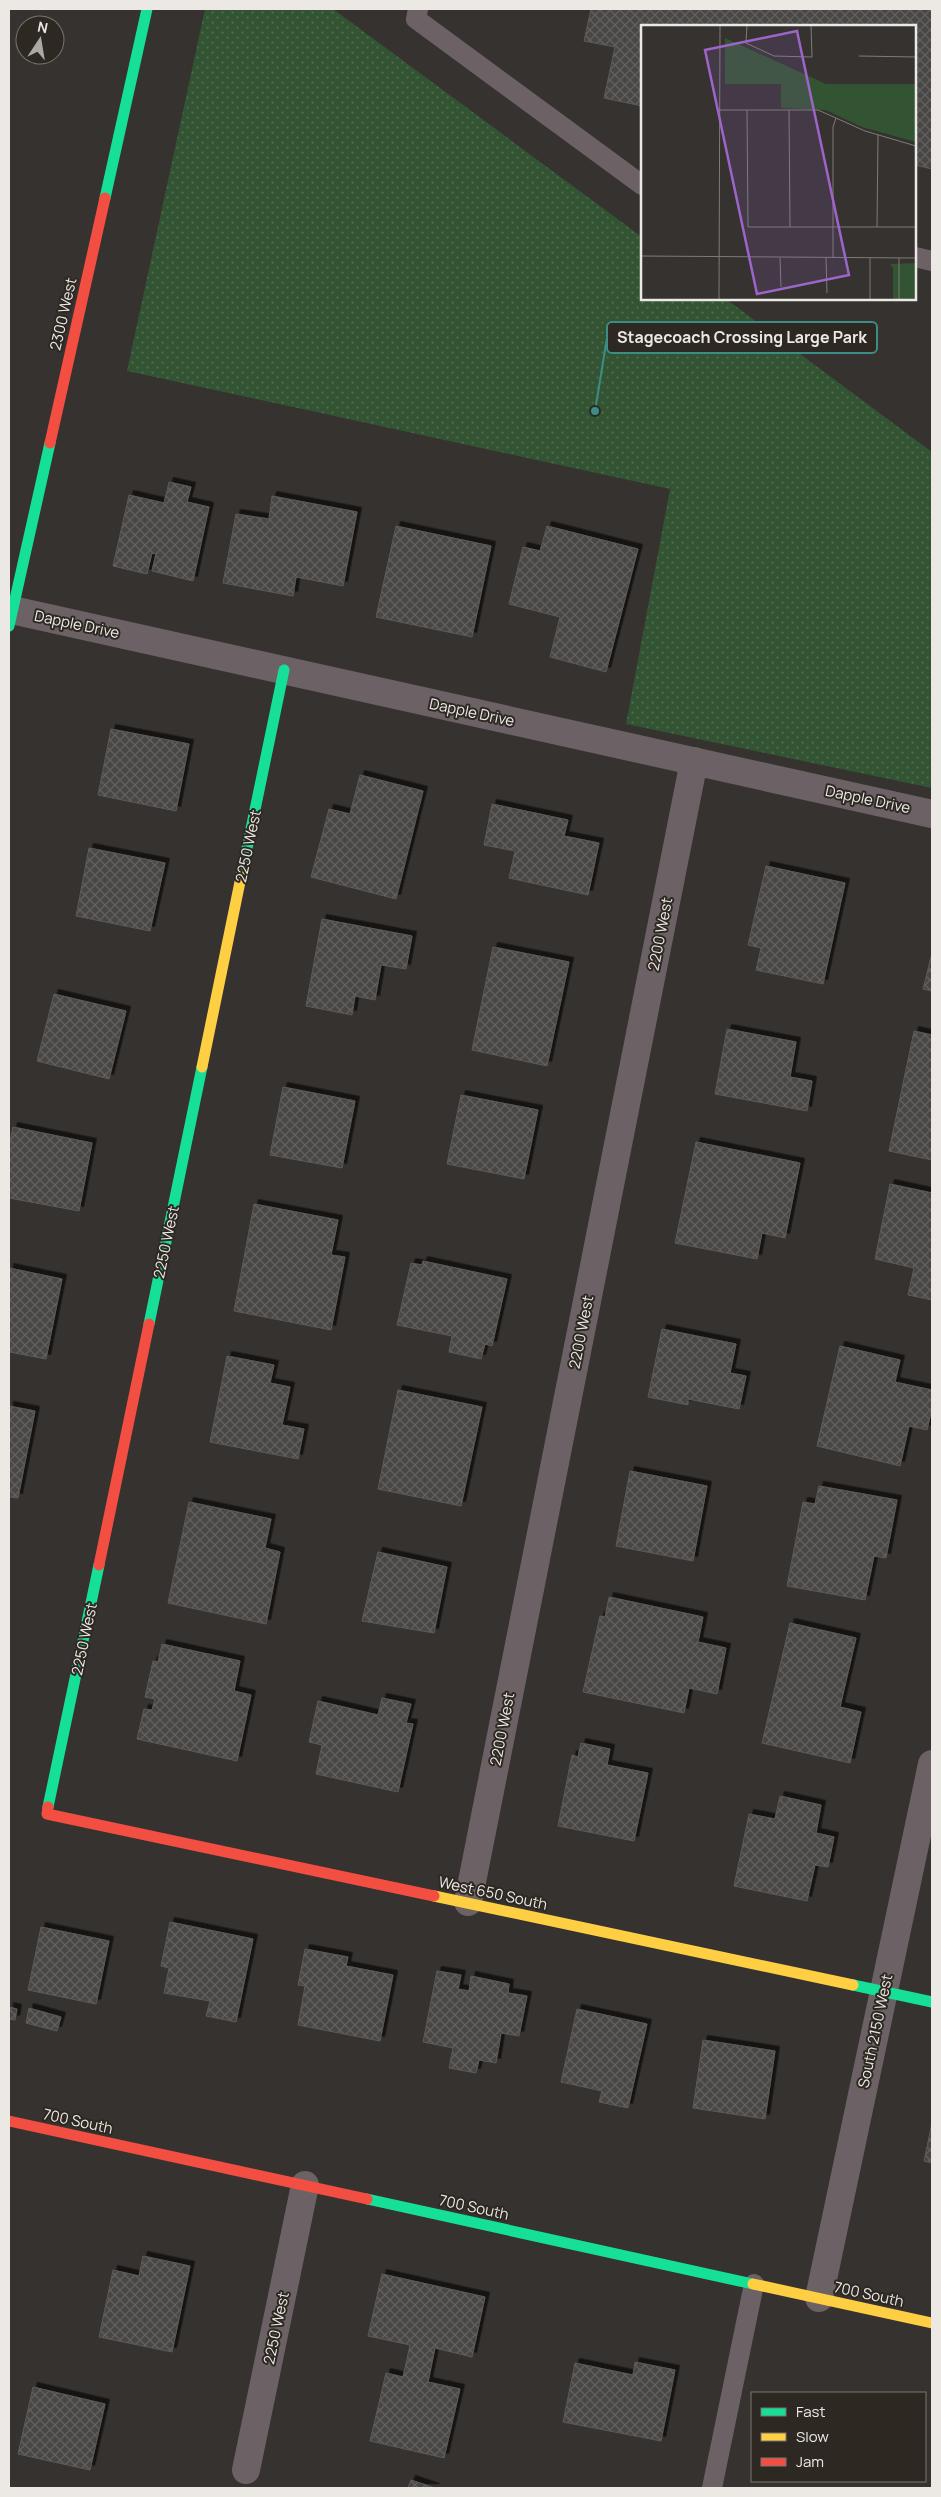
<svg xmlns="http://www.w3.org/2000/svg" width="941" height="2497" viewBox="0 0 941 2497" font-family="Manrope,sans-serif">
<style>
.park{fill:url(#park-dots)}
.building{fill:url(#building-cross-hatch);stroke:#5d5a58;filter:url(#shadow)}
.lines{fill:none;stroke-linecap:round;stroke-linejoin:round}
.lane{stroke:#6c6266;stroke-width:20}
.street{stroke:#6c6266;stroke-width:28}
.fast{stroke:#16e098;stroke-width:11}
.slow{stroke:#ffcf43;stroke-width:11}
.jam{stroke:#f24e42;stroke-width:11}
.labels{text-anchor:middle;dominant-baseline:central;stroke-width:4;stroke-linejoin:round;paint-order:stroke}
.street-label{font-size:15px;fill:#ece9e5;stroke:#2e2822}
.inset-road{fill:none;stroke:#7e7b78;stroke-width:1}
.view{fill:#9d65ca;fill-opacity:0.15;stroke:#9d65ca;stroke-width:2.5}
.inset-edge{fill:none;stroke:#ece9e5;stroke-width:2.5}
.leader{fill:none;stroke:#3b8d86;stroke-width:2}
.callout-dot{fill:#3b8d86;stroke:#2e2822;stroke-width:2}
.callout{fill:#2e2822;stroke:#3b8d86;stroke-width:2}
.callout-label{font-size:16px;text-anchor:middle;font-weight:bold;fill:#ece9e5}
</style>
<defs>
<pattern id="park-dots" width="8" height="8" patternUnits="userSpaceOnUse" patternTransform="scale(1.25)"><rect width="8" height="8" fill="#335432"/><path d="M2 2h.1M6 6h.1" fill="none" stroke="#516d50" stroke-width="1.8" stroke-linecap="round"/></pattern>
<pattern id="building-cross-hatch" width="8" height="8" patternUnits="userSpaceOnUse" patternTransform="scale(1.25)"><rect width="8" height="8" fill="#484644"/><path d="M0 0l8 8M0 8l8-8" fill="none" stroke="#63615f"/></pattern>
<filter id="shadow"><feDropShadow dx="4.5" dy="-4.5" stdDeviation="0" flood-color="#0009"/></filter>
</defs>
<rect width="100%" height="100%" fill="#35322f"/>
<!-- park -->
<path class="park" d="M205 9H333L642 237V299H726L932 452V788L626 724 670 489 127 371Z"/>
<!-- building -->
<g class="building">
<path d="M591 9H932V169L915 165V26H642V106L604 98 615 47 584 41Z"/>
<path d="M169 482 191 487 187 502 209 507 193 581 152 571 156 554 152 553 147 574 113 566 129 495 164 503Z"/>
<path d="M272 496 357 512 343 586 296 577 293 596 223 583 236 514 269 519Z"/>
<path d="M396 526 491 546 472 637 376 617Z"/>
<path d="M547 526 638 549 606 672 550 657 560 617 509 604 523 547 540 551Z"/>
<path d="M111 729 189 744 176 811 98 795Z"/>
<path d="M360 775 423 791 396 899 311 877 329 809 350 814Z"/>
<path d="M492 804 568 820 564 836 599 843 588 895 509 878 515 851 484 845Z"/>
<path d="M89 848 165 863 150 931 76 916Z"/>
<path d="M766 866 845 883 823 984 756 970 761 948 748 945Z"/>
<path d="M322 919 412 936 406 969 381 965 375 1000 355 996 352 1015 306 1006Z"/>
<path d="M493 947 569 962 547 1066 472 1050Z"/>
<path d="M932 953V991L923 989Z"/>
<path d="M54 994 126 1011 109 1079 37 1061Z"/>
<path d="M727 1029 796 1042 790 1077 812 1081 807 1111 715 1094Z"/>
<path d="M914 1031 932 1035V1160L889 1151Z"/>
<path d="M283 1087 355 1101 342 1168 270 1155Z"/>
<path d="M461 1095 538 1110 524 1179 447 1164Z"/>
<path d="M13 1127 92 1143 79 1211 9 1198V1146Z"/>
<path d="M696 1142 800 1163 785 1238 762 1233 757 1259 675 1243Z"/>
<path d="M890 1184 932 1193V1300L908 1295 914 1268 875 1259Z"/>
<path d="M254 1204 338 1220 331 1255 345 1257 331 1330 234 1311Z"/>
<path d="M423 1261 507 1279 492 1346 485 1344 481 1359 449 1352 452 1336 397 1325 411 1263 422 1265Z"/>
<path d="M9 1268 62 1279 46 1359 9 1352Z"/>
<path d="M662 1329 736 1344 730 1373 746 1376 739 1409 688 1399V1405L648 1397Z"/>
<path d="M840 1346 900 1360 895 1382 932 1390V1408L927 1430 909 1426 900 1466 817 1446Z"/>
<path d="M227 1356 274 1365 270 1383 290 1387 282 1425 304 1429 298 1459 210 1442Z"/>
<path d="M398 1390 482 1407 461 1506 378 1489Z"/>
<path d="M9 1406 35 1411 18 1498 9 1497Z"/>
<path d="M630 1471 707 1486 693 1561 616 1546Z"/>
<path d="M819 1486 897 1500 886 1558 874 1556 865 1600 787 1586 803 1502 815 1504Z"/>
<path d="M189 1502 271 1519 265 1548 280 1552 266 1624 168 1603Z"/>
<path d="M378 1552 447 1567 434 1633 362 1621Z"/>
<path d="M609 1597 703 1617 698 1642 726 1648 717 1694 689 1688 684 1713 583 1692 600 1616 605 1617Z"/>
<path d="M790 1623 856 1638 840 1707 861 1712 850 1763 762 1743Z"/>
<path d="M162 1644 240 1661 234 1691 251 1695 237 1761 137 1739 144 1709 152 1710 155 1699 145 1697 153 1661 158 1662Z"/>
<path d="M382 1698 411 1704 406 1723 413 1724 398 1792 316 1774 322 1745 309 1742 318 1701 378 1715Z"/>
<path d="M581 1743 610 1749 607 1765 648 1773 634 1841 558 1826 572 1755 578 1757Z"/>
<path d="M780 1796 821 1805 816 1833 834 1837 828 1867 815 1865 807 1901 734 1886 749 1814 775 1819Z"/>
<path d="M170 1922 253 1939 236 2022 206 2016 210 2001 164 1993 169 1968 161 1966Z"/>
<path d="M41 1927 109 1941 96 2004 28 1990Z"/>
<path d="M305 1949 348 1957 346 1966 393 1975 380 2041 298 2025 305 1986 298 1985Z"/>
<path d="M437 1971 461 1975 458 1989 469 1991 471 1976 509 1984 508 1993 527 1996 519 2036 501 2033 496 2063 479 2060 476 2073 449 2068 453 2048 423 2042Z"/>
<path d="M9 2007 17 2009 15 2020 9 2019Z"/>
<path d="M29 2008 61 2017 57 2031 26 2023Z"/>
<path d="M577 2009 647 2024 628 2108 599 2102 602 2091 561 2082Z"/>
<path d="M703 2040 775 2051 765 2119 693 2108Z"/>
<path d="M932 2123V2163L924 2161Z"/>
<path d="M143 2256 190 2266 172 2352 99 2337 113 2270 139 2276Z"/>
<path d="M382 2274 485 2297 472 2357 435 2348 428 2382 460 2389 444 2458 370 2441 386 2373 403 2377 410 2345 368 2336Z"/>
<path d="M635 2362 675 2370 661 2441 563 2422 575 2363 633 2375Z"/>
<path d="M33 2387 105 2404 90 2470 18 2454Z"/>
<path d="M411 2480 435 2488H408Z"/>
</g>
<g class="lines">
<!-- lane -->
<g class="lane">
<path d="M418 9 416 19 642 185"/>
<path d="M915 257 932 261"/>
<path d="M712 2488 754 2284"/>
</g>
<!-- street -->
<g class="street">
<path d="M12 610 932 814"/>
<path d="M468 1902 694 761"/>
<path d="M819 2298 932 1764"/>
<path d="M246 2470 305 2185"/>
</g>
<!-- fast -->
<g class="fast">
<path d="M105 198 147 9"/>
<path d="M9 626 50 443"/>
<path d="M241 877 284 670"/>
<path d="M149 1324 202 1067"/>
<path d="M48 1807 99 1565"/>
<path d="M853 1985 932 2002"/>
<path d="M367 2199 753 2284"/>
</g>
<!-- slow -->
<g class="slow">
<path d="M202 1067 241 877"/>
<path d="M434 1896 853 1985"/>
<path d="M753 2284 932 2323"/>
</g>
<!-- jam -->
<g class="jam">
<path d="M50 443 105 198"/>
<path d="M99 1565 149 1324"/>
<path d="M48 1807 47 1814 434 1896"/>
<path d="M9 2121 367 2199"/>
</g>
</g>
<g class="labels">
<!-- street labels -->
<g class="street-label">
<text transform="translate(63 314) rotate(-77)">2300 West</text>
<text transform="translate(77 624) rotate(12)">Dapple Drive</text>
<text transform="translate(472 712) rotate(12)">Dapple Drive</text>
<text transform="translate(868 799) rotate(12)">Dapple Drive</text>
<text transform="translate(248 846) rotate(-78)">2250 West</text>
<text transform="translate(660 934) rotate(-79)">2200 West</text>
<text transform="translate(166 1242) rotate(-78)">2250 West</text>
<text transform="translate(581 1332) rotate(-79)">2200 West</text>
<text transform="translate(84 1639) rotate(-78)">2250 West</text>
<text transform="translate(502 1729) rotate(-79)">2200 West</text>
<text transform="translate(493 1893) rotate(12)">West 650 South</text>
<text transform="translate(875 2031) rotate(-78)">South 2150 West</text>
<text transform="translate(78 2121) rotate(12)">700 South</text>
<text transform="translate(474 2207) rotate(12)">700 South</text>
<text transform="translate(869 2294) rotate(12)">700 South</text>
<text transform="translate(276 2328) rotate(-78)">2250 West</text>
</g>
</g>
<!-- overview -->
<g transform="translate(641 25)">
<rect width="275" height="275" fill="#35322f"/>
<path d="M84 13 185 59H275V117L221 102 185 85 140 83V59H84ZM275 238V275H252V243L249 239Z" fill="#335432"/>
<path class="inset-road" d="M106 0 105 18 133 31 171 32 170 0M218 31 275 32M78 85H177L224 106 275 121M106 85 107 202H275M148 85 149 202M236 202 237 110M0 231 275 233M139 233 140 262M185 233 186 268M192 233V102L195 93M258 233V275M78 275 79 0M229 275V233"/>
<path class="view" d="M156 6 208 250 116 269 64 25Z"/>
<rect width="275" height="275" class="inset-edge"/>
</g>
<!-- callouts -->
<path class="leader" d="M595 411L607 338"/>
<circle class="callout-dot" cx="595" cy="411" r="5"/>
<rect class="callout" x="607" y="322" width="270" height="31" rx="5"/>
<g class="callout-label">
<text x="742" y="343">Stagecoach Crossing Large Park</text>
</g>
<!-- border -->
<rect width="941" height="2497" fill="none" stroke="#ece9e5" stroke-width="20"/>
<!-- legend -->
<rect x="751" y="2392" width="175" height="90" fill="#2e2822" stroke="#7a7570"/>
<rect x="761" y="2408" width="25" height="8" fill="#16e098" stroke="#7a7570"/>
<text x="796" y="2417" font-size="15" fill="#ece9e5">Fast</text>
<rect x="761" y="2433" width="25" height="8" fill="#ffcf43" stroke="#7a7570"/>
<text x="796" y="2442" font-size="15" fill="#ece9e5">Slow</text>
<rect x="761" y="2458" width="25" height="8" fill="#f24e42" stroke="#7a7570"/>
<text x="796" y="2467" font-size="15" fill="#ece9e5">Jam</text>
<!-- north arrow -->
<g transform="translate(40 40) rotate(12)"><circle r="24" fill="#2e2822" stroke="#7a7570"/>
<path d="M0-4L9 19L0 12L-9 19Z" fill="#aca9a5"/>
<text y="-8" font-size="14" font-weight="bold" text-anchor="middle" fill="#ece9e5">N</text>
</g>
</svg>
